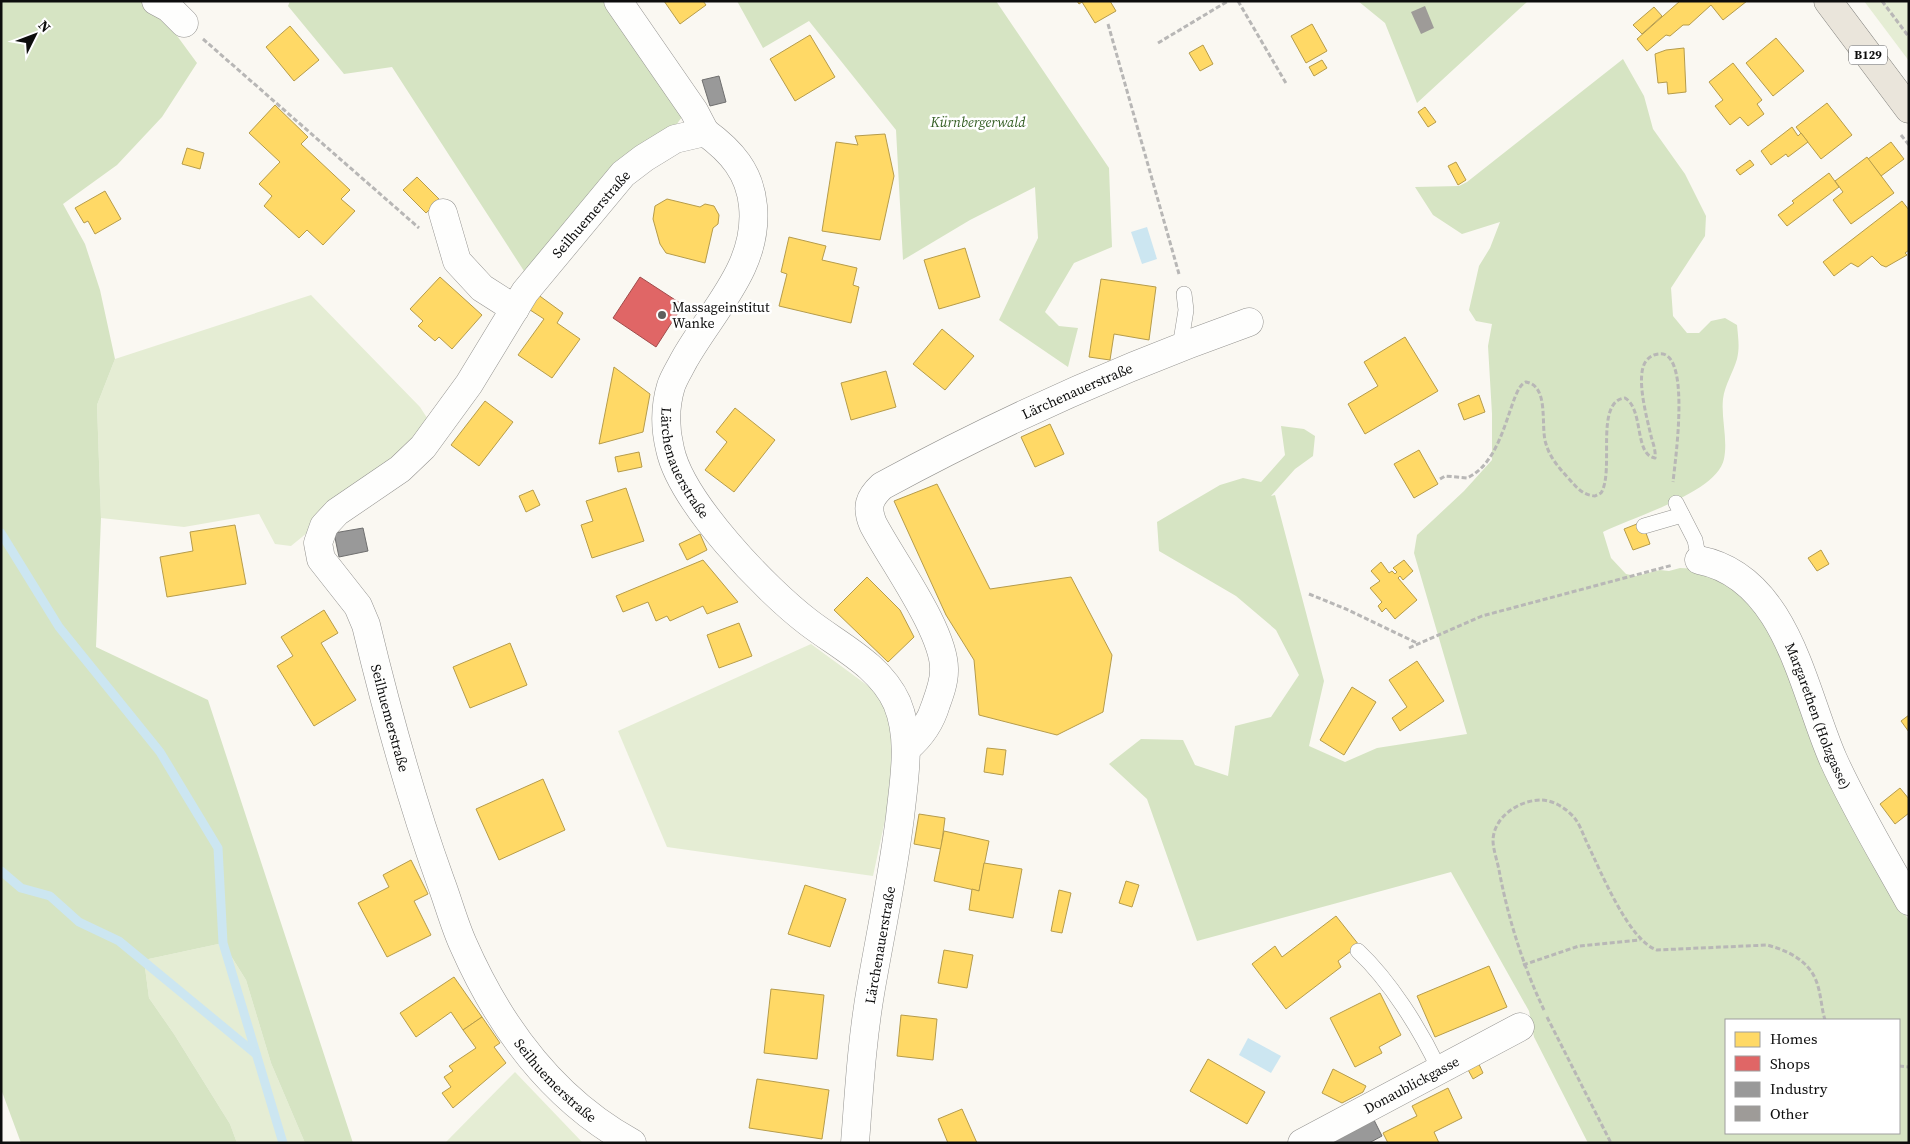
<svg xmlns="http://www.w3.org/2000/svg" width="1910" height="1144" viewBox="0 0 1910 1144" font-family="'Source Serif 4',serif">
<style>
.green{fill:#e5edd4}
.forest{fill:#d6e4c3;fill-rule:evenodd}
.water{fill:#cce6f1}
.homes{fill:#ffd966;stroke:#b69c4b}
.shops{fill:#e06666;stroke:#a14b4b}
.industry{fill:#999;stroke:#6f6f6f}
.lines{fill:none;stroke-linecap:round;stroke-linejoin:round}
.stream{stroke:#cce6f1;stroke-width:9}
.building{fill:#9e9b98}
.lane-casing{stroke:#949390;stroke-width:16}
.street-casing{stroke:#949390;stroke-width:29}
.primary-casing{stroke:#81807d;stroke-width:29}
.path{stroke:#b8b7b6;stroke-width:3;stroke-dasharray:5 2.5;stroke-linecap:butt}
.lane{stroke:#fefefd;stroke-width:15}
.street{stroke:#fefefd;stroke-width:28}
.primary{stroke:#eae5db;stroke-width:28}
.poi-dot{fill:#605f5d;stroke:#fff;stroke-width:2}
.labels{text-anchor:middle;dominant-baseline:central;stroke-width:5;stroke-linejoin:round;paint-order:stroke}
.shield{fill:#fff;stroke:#565656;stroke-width:1}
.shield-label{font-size:12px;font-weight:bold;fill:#0d0d0d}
.park-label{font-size:14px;font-style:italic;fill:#345e24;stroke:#fff}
.street-label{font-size:14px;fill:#0d0d0d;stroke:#fff}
.poi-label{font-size:14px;fill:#0d0d0d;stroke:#fff;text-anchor:start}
</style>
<rect width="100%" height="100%" fill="#faf8f2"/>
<!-- green -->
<g class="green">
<path d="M1864 1H1909V61Z"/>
<path d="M311 295 420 407 431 424 351 497 291 546 275 544 259 514 184 527 101 518 97 405 115 359Z"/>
<path d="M811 644 871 688 882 701 888 714 897 764 873 876 667 847 618 731Z"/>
<path d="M223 943 246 980 271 1063 305 1143H237L230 1124 174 1034 149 998 144 960Z"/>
<path d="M515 1072 583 1143H445Z"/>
</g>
<!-- forest -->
<g class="forest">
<path d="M1 1H144L161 14 197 63 162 117 117 165 63 204 85 244 100 290 115 359 97 405 101 518 96 647 208 700 353 1143H305L271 1063 246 980 223 943 144 960 149 998 174 1034 230 1124 237 1143H21L1 1089Z"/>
<path d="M290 1H604L680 109 682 117 673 129 622 161 524 271 392 67 344 74 288 6Z"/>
<path d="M737 1H996L1109 168 1112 247 1074 263 1045 312 1059 326 1078 328 1068 367 999 320 1038 238 1035 187 970 220 903 260 896 130 809 21 763 48Z"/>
<path d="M1358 1H1528L1417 103 1385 23Z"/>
<path d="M1623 59 1644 96 1653 129 1685 174 1706 216 1705 236 1671 288 1673 316 1687 333H1699L1711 321 1725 318 1737 325C1738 337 1740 347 1737 359 1733 373 1725 384 1723 399 1721 419 1728 439 1724 459 1717 493 1632 517 1603 532L1611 558 1626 574 1636 576 1660 570 1669 571 1680 568 1699 569 1755 599 1890 888 1909 921V1143H1588L1534 1037 1529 1011 1451 872 1197 941 1147 799 1109 764 1141 739 1183 740 1195 765 1228 776 1235 726 1271 717 1299 675 1276 630 1236 596 1159 551 1157 522 1220 485 1243 478 1261 482 1285 455 1281 426 1304 429 1315 436 1313 456 1295 469 1271 496 1275 495 1324 681 1309 746 1345 762 1377 748 1467 734 1414 553 1417 535 1464 491 1492 460V414L1488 346 1492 324 1476 321 1469 310 1479 266 1490 248 1500 222 1462 234 1433 215 1415 187 1459 186 1467 182ZM1726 1020H1899V1133H1726Z"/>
</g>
<!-- water -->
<g class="water">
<path d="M1147 227 1157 259 1142 264 1131 232Z"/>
<path d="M1248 1038 1281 1056 1271 1073 1239 1055Z"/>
</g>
<!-- homes -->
<g class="homes">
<path d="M664 1H703L706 5 680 24Z"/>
<path d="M1077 1H1110L1116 11 1095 23 1082 2 1079 4Z"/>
<path d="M1680 1H1747L1723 20 1711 5 1689 25H1683L1670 36 1666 35 1647 51 1637 39Z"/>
<path d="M1654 7 1662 16 1642 34 1633 25Z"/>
<path d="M1312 24 1327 51 1306 63 1291 36Z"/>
<path d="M290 26 319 60 294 81 266 47Z"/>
<path d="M810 35 835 77 795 101 770 59Z"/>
<path d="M1776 38 1804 71 1773 96 1746 63Z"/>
<path d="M1203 45 1213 64 1200 71 1189 53Z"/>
<path d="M1684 48 1686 92 1668 94 1667 82 1658 83 1655 54 1666 50Z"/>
<path d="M1322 60 1327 68 1314 76 1309 67Z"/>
<path d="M1733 63 1762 100 1757 104 1764 114 1748 126 1740 117 1730 125 1715 106 1723 100 1709 82Z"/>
<path d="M1827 103 1852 135 1821 159 1796 127Z"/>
<path d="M275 105 308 137 301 144 350 190 341 199 355 211 323 245 307 230 299 238 264 206 272 196 259 184 280 162 249 133Z"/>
<path d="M1425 107 1436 122 1428 127 1418 112Z"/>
<path d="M1792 127 1798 136 1801 133 1808 142 1788 157 1786 154 1771 165 1761 151Z"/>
<path d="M885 134 894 176 880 240 822 231 836 142 858 145 855 136Z"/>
<path d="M1891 142 1904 159 1881 176 1868 159Z"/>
<path d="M187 148 204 153 200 169 182 164Z"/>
<path d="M1867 157 1894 193 1851 224 1833 200 1843 192 1835 181Z"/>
<path d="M1750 160 1754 165 1740 175 1736 170Z"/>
<path d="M1456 162 1466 180 1458 185 1448 166Z"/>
<path d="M1829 173 1839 187 1787 226 1778 215 1794 203 1792 201Z"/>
<path d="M417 177 440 200 426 213 403 190Z"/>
<path d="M105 191 121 219 95 234 88 221 84 223 75 208Z"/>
<path d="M667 199 700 207 705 204 714 206 719 215 718 224 713 228 705 263 666 253 660 244 653 219 655 206Z"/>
<path d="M1902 201 1909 210V250L1905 253 1907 255 1886 267 1881 265 1872 256 1858 267 1851 263 1834 276 1823 262Z"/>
<path d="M789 237 826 246 822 260 857 268 853 285 859 287 851 323 779 306 787 274 781 272Z"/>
<path d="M965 248 980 297 939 309 924 260Z"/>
<path d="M440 277 482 315 452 349 439 337 435 341 418 326 423 321 410 309Z"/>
<path d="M1101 279 1156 287 1149 340 1114 334 1110 360 1089 357Z"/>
<path d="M537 294 563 313 557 323 580 339 552 378 518 355 544 319 527 308Z"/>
<path d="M942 329 974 356 945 390 913 364Z"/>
<path d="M1405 337 1438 391 1365 434 1348 404 1378 386 1364 362Z"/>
<path d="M614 367 650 394 643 432 599 444Z"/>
<path d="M886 371 896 407 851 420 841 383Z"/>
<path d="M1479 395 1485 412 1464 420 1458 404Z"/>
<path d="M485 401 513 422 479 466 451 445Z"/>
<path d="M735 408 775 440 734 492 705 470 727 442 716 432Z"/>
<path d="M1050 424 1064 454 1035 467 1021 437Z"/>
<path d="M1419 450 1438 484 1414 498 1394 464Z"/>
<path d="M639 452 642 467 618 472 615 457Z"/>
<path d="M937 484 990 589 1071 577 1112 655 1103 712 1057 735 979 715 974 660 946 615 894 501Z"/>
<path d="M626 488 644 541 592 558 581 525 593 521 586 501Z"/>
<path d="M533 490 540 505 526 512 519 496Z"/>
<path d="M1642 522 1650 544 1633 550 1624 529Z"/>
<path d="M235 525 246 584 167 597 160 557 193 551 190 532Z"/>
<path d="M700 534 707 550 687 560 679 544Z"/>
<path d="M1821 550 1829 564 1817 571 1808 558Z"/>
<path d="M703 560 738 602 707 614 703 606 670 621 667 616 656 621 648 602 623 612 616 596Z"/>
<path d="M1404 560 1413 571 1403 580 1400 576 1398 578 1417 600 1395 619 1386 608 1382 612 1378 606 1382 602 1370 588 1380 581 1371 571 1381 562 1389 573 1392 571 1395 574 1397 572 1393 568Z"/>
<path d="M867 577 900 610 914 637 888 662 834 610Z"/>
<path d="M324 610 338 633 321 643 356 700 314 726 277 666 293 656 281 637Z"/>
<path d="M739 623 752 656 719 668 707 635Z"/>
<path d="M510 643 527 685 470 708 453 667Z"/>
<path d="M1417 661 1444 701 1400 731 1392 718 1407 707 1389 680Z"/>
<path d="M1352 687 1376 702 1344 755 1320 740Z"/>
<path d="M1909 715V732L1901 721Z"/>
<path d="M987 748 1006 750 1003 775 984 772Z"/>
<path d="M543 779 565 830 499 860 476 809Z"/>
<path d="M1900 788 1909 799V813L1895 824 1880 804Z"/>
<path d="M919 814 945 818 941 849 914 844Z"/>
<path d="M944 831 989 841 979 891 934 881Z"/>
<path d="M411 860 428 894 414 901 431 935 387 957 358 903 389 887 383 875Z"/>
<path d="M984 863 1022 869 1013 918 969 910 972 889 979 891Z"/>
<path d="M1126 881 1139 885 1132 907 1119 903Z"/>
<path d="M805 885 846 899 830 947 788 934Z"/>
<path d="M1059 890 1071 893 1062 933 1051 931Z"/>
<path d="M1336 916 1359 945 1338 961 1341 967 1286 1009 1252 964 1275 946 1282 957Z"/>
<path d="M944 950 973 955 967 988 938 983Z"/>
<path d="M1489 966 1507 1007 1435 1037 1417 996Z"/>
<path d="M454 977 482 1017 463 1030 451 1012 416 1037 400 1013Z"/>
<path d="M771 989 824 995 817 1059 764 1053Z"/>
<path d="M1380 993 1401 1035 1379 1047 1382 1053 1355 1067 1330 1018Z"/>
<path d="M901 1015 937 1019 933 1060 897 1056Z"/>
<path d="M482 1017 500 1043 494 1047 506 1063 453 1108 442 1093 451 1087 444 1077 453 1071 449 1066 476 1048 463 1030Z"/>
<path d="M1208 1059 1265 1092 1247 1124 1190 1091Z"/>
<path d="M1477 1060 1483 1073 1473 1079 1466 1066Z"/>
<path d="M1333 1069 1366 1086 1363 1092 1342 1103 1322 1093Z"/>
<path d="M757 1079 829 1090 822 1139 749 1128Z"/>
<path d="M1448 1088 1462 1118 1434 1132 1439 1143H1388L1383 1133 1417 1116 1412 1106Z"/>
<path d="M962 1109 977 1143H948L938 1119Z"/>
</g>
<!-- shops -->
<path class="shops" d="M640 277 683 305 656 347 613 318Z"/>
<!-- industry -->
<g class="industry">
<path d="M719 76 726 102 710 106 702 80Z"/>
<path d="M363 528 368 551 339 557 334 533Z"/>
<path d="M1372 1116 1382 1136 1369 1143H1327Z"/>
</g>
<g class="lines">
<!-- stream -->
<g class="stream">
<path d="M1 533 59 627 160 752 218 848 223 943 283 1143"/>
<path d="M1 871 21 888 50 896 79 922 119 941 256 1054"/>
</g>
</g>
<!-- building -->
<path class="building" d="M1425 6 1434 28 1421 34 1411 12Z"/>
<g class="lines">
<defs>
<g id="lane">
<path d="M1180 347 1186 310 1184 294"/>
<path d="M1676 503 1695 540 1699 560"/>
<path d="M1644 526 1682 515"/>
<path d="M1358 951C1390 981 1420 1029 1439 1069"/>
</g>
<g id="street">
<path d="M156 1 169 8 184 23"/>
<path id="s1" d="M618 1 694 111 705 132 675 139 644 158 623 174 525 292 469 384 423 447 400 469 337 512 324 526 318 543 321 559 358 606 366 625C387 712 410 797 440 880 448 901 454 924 463 944 499 1026 552 1099 632 1143"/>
<path id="s2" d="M705 132C731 151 750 172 753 206 759 267 712 310 684 360 680 368 674 377 671 386 665 406 665 429 670 449 681 502 766 590 808 622 839 646 880 665 897 703 912 739 904 779 900 817 893 874 881 931 871 988 862 1039 859 1091 855 1143"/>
<path d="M443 213 457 261 482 288 515 309"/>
<path id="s3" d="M1699 560C1787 577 1803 691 1833 759 1855 808 1883 854 1909 901"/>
<path id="s4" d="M907 748C920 737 931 721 936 704 940 693 944 682 944 671 946 633 891 559 873 524 866 507 869 498 882 486 998 423 1125 366 1249 322"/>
<path id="s5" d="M1302 1143 1520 1027"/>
</g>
<path id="primary" d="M1828 1 1909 109"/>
</defs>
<!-- lane casing -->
<use href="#lane" class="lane-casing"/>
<!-- street casing -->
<use href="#street" class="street-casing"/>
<!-- primary casing -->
<use href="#primary" class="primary-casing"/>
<!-- path -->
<g class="path">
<path d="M1238 1 1287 85"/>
<path d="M1882 1 1909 37"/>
<path d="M1108 24 1179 274"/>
<path d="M203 39 419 228"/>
<path d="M1158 43 1228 1"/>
<path d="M1901 135 1909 145"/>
<path d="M1440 479 1445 476 1467 478C1507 460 1509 387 1526 382 1550 386 1540 427 1546 444 1550 458 1560 469 1570 480 1577 488 1583 495 1595 496L1601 493C1615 471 1594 401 1625 398 1644 409 1634 455 1655 458 1656 451 1653 443 1651 436 1647 418 1635 376 1646 361 1650 356 1656 353 1663 354 1690 360 1675 462 1673 482"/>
<path d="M1309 594 1346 609 1417 643"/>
<path d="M1409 648 1482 616 1673 565"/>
<path d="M1523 965 1579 946 1640 940"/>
<path d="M1544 1010C1523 966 1508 918 1499 870 1497 860 1493 849 1493 840 1494 816 1520 800 1541 800 1554 800 1569 810 1576 820 1581 827 1584 837 1588 845 1601 872 1629 941 1657 950L1767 945C1786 950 1806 959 1815 978 1821 991 1821 1007 1825 1020"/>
<path d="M1547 1017 1611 1143"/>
<path d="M1899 1066 1909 1067"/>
</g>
<!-- lane -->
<use href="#lane" class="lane"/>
<!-- street -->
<use href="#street" class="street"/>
<!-- primary -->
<use href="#primary" class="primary"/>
</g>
<!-- markers -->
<circle class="poi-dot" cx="662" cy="315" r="5"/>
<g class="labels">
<!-- shield labels -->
<rect class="shield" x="1849" y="45.5" width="38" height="19" rx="4"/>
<g class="shield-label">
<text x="1868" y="55">B129</text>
</g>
<!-- park labels -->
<g class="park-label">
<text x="978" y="122">Kürnbergerwald</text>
</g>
<!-- street labels -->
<g class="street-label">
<text transform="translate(591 214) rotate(-49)">Seilhuemerstraße</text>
<text stroke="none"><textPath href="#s4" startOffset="512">Lärchenauerstraße</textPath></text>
<text stroke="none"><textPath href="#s2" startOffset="374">Lärchenauerstraße</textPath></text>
<text stroke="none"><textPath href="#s3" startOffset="206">Margarethen (Holzgasse)</textPath></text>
<text stroke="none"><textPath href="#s1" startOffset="928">Seilhuemerstraße</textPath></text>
<text transform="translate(880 945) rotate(-80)">Lärchenauerstraße</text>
<text stroke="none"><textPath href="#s1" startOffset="1332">Seilhuemerstraße</textPath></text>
<text stroke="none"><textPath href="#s5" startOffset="124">Donaublickgasse</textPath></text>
</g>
<!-- poi labels -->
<g class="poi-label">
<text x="672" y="307">Massageinstitut<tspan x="672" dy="16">Wanke</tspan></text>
</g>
</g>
<!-- border -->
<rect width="1910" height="1144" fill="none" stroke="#0d0d0d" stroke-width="5"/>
<!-- legend -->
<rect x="1725" y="1019" width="175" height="115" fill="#ffffff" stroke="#9e9e9e"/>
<rect x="1735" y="1032" width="25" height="15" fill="#ffd966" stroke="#9e9e9e"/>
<text x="1770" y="1044" font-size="15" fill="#0d0d0d">Homes</text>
<rect x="1735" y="1056" width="25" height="15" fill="#e06666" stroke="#9e9e9e"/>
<text x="1770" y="1069" font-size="15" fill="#0d0d0d">Shops</text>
<rect x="1735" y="1082" width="25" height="15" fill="#999999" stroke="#9e9e9e"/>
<text x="1770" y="1094" font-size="15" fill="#0d0d0d">Industry</text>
<rect x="1735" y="1106" width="25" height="15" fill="#9e9b98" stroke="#9e9e9e"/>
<text x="1770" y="1119" font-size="15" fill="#0d0d0d">Other</text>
<!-- north arrow -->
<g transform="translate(35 35) rotate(48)" stroke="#ffffff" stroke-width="4" paint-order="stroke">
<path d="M0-4L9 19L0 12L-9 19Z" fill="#0d0d0d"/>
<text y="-8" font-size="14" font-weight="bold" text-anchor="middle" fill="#0d0d0d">N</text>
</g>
</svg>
